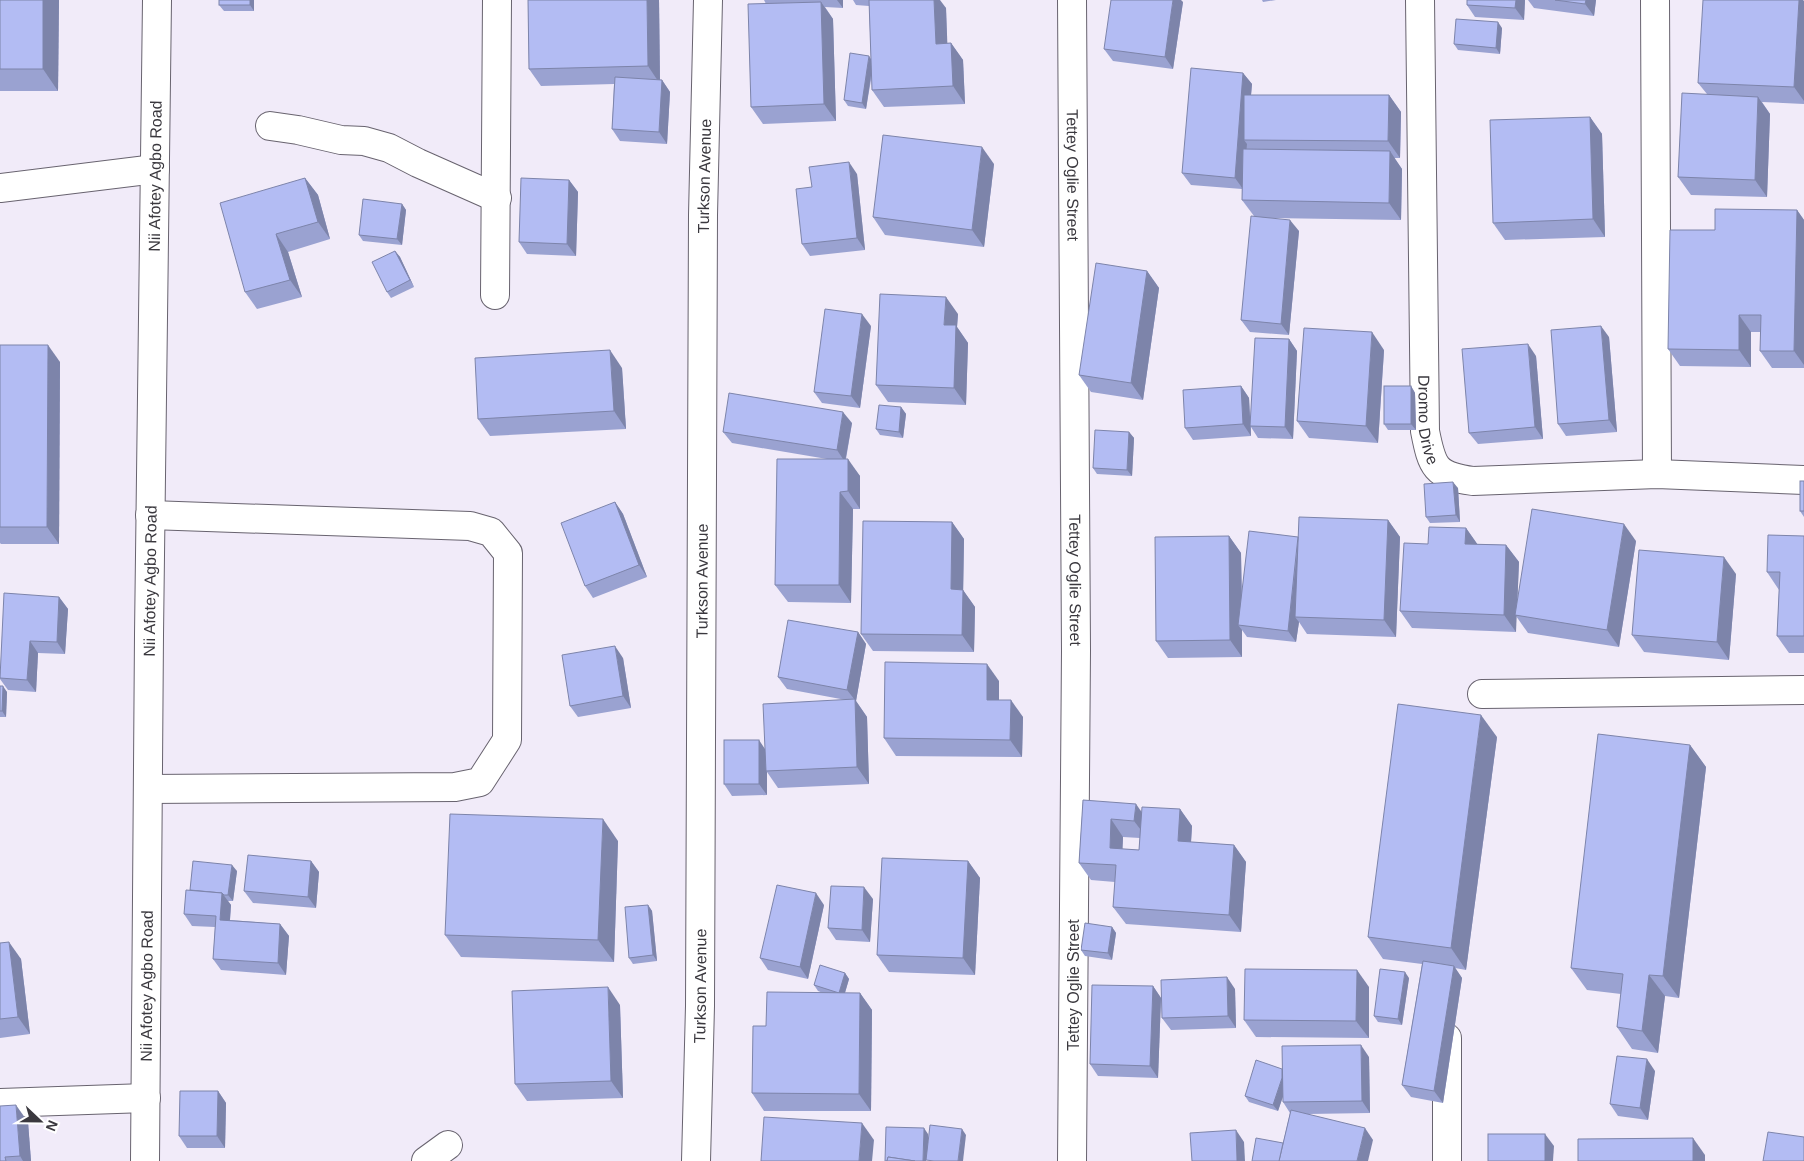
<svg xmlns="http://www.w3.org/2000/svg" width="1804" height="1161" viewBox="0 0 1804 1161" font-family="Arial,sans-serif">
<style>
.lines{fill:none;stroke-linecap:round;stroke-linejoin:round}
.minor-casing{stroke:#68636f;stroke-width:30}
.minor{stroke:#fff;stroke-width:28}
.wall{fill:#9aa2d1;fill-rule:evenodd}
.shaded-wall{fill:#7d84aa}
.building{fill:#b3bcf3;stroke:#7d84aa}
.labels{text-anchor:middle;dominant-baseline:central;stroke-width:4;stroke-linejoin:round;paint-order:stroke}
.street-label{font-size:16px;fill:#3a383e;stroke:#fff}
</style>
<rect width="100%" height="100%" fill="#f1ebf9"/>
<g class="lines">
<defs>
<g id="minor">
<path id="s1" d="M1072 0 1076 651 1072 1161"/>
<path id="s2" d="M1420 0 1425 431C1432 467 1435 476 1473 481L1657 474 1804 480"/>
<path d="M1655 0 1657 474"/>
<path d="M270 126 298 130 341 140 364 141 389 148 418 163 497 198"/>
<path d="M0 188 155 169"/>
<path d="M495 295 497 0"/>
<path d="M1482 694 1804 690"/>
<path d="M148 789 455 787 480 782 507 740 508 553 491 532 470 526 150 515"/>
<path d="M1447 1038V1161"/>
<path d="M0 1103 146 1098"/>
<path id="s3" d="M145 1161 149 635 157 0"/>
<path d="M426 1161 448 1145"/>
<path id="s4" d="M696 1161 700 1006 703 215 708 0"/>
</g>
</defs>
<!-- minor casing -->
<use href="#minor" class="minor-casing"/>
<!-- minor -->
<use href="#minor" class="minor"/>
</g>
<!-- wall -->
<g class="wall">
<path d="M0 0H59L58 91H0Z"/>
<path d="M219 0H254V11H224L219 5Z"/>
<path d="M528 0H659L660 80H662L670 92 667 144 620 141 612 129 614 84 541 86 529 69Z"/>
<path d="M764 0H843V8L825 7 833 19 836 121 763 124 751 107 766 4Z"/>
<path d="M853 0H934L946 8 947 43H951L963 60 965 104 884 107 872 90V74L866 109 848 106 844 100 871 59 869 6 856 5Z"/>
<path d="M1262 0H1276L1263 2Z"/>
<path d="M1525 0 1524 20 1475 17 1467 5Z"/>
<path d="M1528 0H1596L1594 16 1534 8Z"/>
<path d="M1804 1V104L1762 102 1770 114 1767 197 1691 195 1678 177 1707 94 1698 83Z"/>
<path d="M1183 2 1173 69 1113 61 1104 49Z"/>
<path d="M1502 28 1500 54 1458 50 1454 44Z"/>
<path d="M1243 73 1252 84 1251 95H1389L1401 112 1400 158H1394L1402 169 1401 220 1267 218 1299 231 1289 335 1250 332 1241 320 1254 216 1242 200V189L1191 185 1182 173Z"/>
<path d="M1590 117 1602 134 1605 237 1505 240 1493 223Z"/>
<path d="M994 164 984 247 885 235 873 217Z"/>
<path d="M857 174 865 250 810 256 802 244 812 187Z"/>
<path d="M305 178 318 195 330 239 288 252 302 297 257 309 245 292Z"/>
<path d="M569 180 578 192 576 256 527 254 519 242Z"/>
<path d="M402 204 406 210 402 245 363 241 359 235Z"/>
<path d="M1797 210 1804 220V368H1772L1760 351 1761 332H1751V367L1680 366 1668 349 1715 230Z"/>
<path d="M395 251 400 257 414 287 391 298 387 292Z"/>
<path d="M1147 271 1159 288 1143 400 1091 392 1079 375Z"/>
<path d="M958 314 957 327 968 343 966 405 888 402 876 385Z"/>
<path d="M871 326 860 408 822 403 814 392Z"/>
<path d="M1609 337 1617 432 1566 436 1558 424Z"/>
<path d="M1289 339 1297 351 1293 439 1258 438 1251 427V436L1193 440 1185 428 1241 386 1249 398 1250 419Z"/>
<path d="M0 345 60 362 59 544H1L0 543Z"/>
<path d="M1384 350 1378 443 1309 438 1297 421Z"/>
<path d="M1536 356 1543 439 1478 444 1469 433Z"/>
<path d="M622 368 626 429 490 436 478 419Z"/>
<path d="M1411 386 1415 393 1416 430H1388L1384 424Z"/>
<path d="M901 407 906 414 903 438 880 435 876 429Z"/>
<path d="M852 423 846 459 860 476V509H853L851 603 788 602 775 585 827 459 732 443 723 432Z"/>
<path d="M1129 432 1134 438 1132 476 1097 474 1093 468Z"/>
<path d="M1804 481V517L1800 511Z"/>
<path d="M1458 488 1460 522 1430 523 1426 517Z"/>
<path d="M615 502 623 514 647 577 593 598 585 586Z"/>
<path d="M1388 520 1400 537 1396 637 1307 634 1299 622 1296 642 1247 637 1242 630V657L1168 658 1156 641 1229 536 1241 553 1242 596 1298 537Z"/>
<path d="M952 522 964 539 963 590 975 607 974 652 873 651 861 634Z"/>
<path d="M1466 528 1477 544 1506 545 1519 562 1517 608 1636 541 1619 647 1528 633 1516 616V632L1412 628 1400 611 1428 544Z"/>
<path d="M1804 536V653H1789L1777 636 1779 590 1767 572Z"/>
<path d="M1736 574 1729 660 1644 652 1632 635Z"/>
<path d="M59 597 68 609 65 654 38 653 36 692 8 690 0 679V672Z"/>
<path d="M858 632 866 644 856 701 867 717 869 784 778 788 767 772V795L732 796 724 784 765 749 846 700 787 689 778 677Z"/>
<path d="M623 658 631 708 578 717 570 706Z"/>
<path d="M999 681V700L1023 717 1022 757 896 756 884 738Z"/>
<path d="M0 686 7 692 6 717H0Z"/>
<path d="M1497 737 1466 970 1455 968 1462 978 1443 1103 1411 1097 1402 1085 1422 964 1383 959 1368 937Z"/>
<path d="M1690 745 1706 767 1679 998 1665 996 1658 1053 1632 1049 1617 1027 1621 994 1587 990 1571 968Z"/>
<path d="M1083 800 1142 813 1180 809 1192 826 1191 842 1234 845 1246 862 1241 932 1126 924 1113 907 1115 882 1091 880 1079 863ZM1123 837 1140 838 1139 850 1122 849Z"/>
<path d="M618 841 614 962 461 957 445 935Z"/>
<path d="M311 861 319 872 316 908 253 903 244 891Z"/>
<path d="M968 861 980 878 975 975 889 972 877 955Z"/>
<path d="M237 871 233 901H228L231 905 230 920 280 924 289 936 286 975 221 970 213 959 215 927 192 926 184 914 190 890Z"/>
<path d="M873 899 870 942 836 940 828 928Z"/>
<path d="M648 905 652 911 657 961 633 964 629 958Z"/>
<path d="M824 905 808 979 768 970 760 958Z"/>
<path d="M1112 927 1116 933 1112 960 1085 956 1081 950Z"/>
<path d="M0 943 21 959 30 1034 0 1038Z"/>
<path d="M845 973 849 979 845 993H860L872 1010 871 1111H764L752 1093 766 1026 823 993 818 991 814 985Z"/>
<path d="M1409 978 1402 1025 1378 1022 1374 1016Z"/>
<path d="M1153 986 1161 998 1158 1078 1098 1076 1090 1064Z"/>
<path d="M1369 987V1038L1256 1037 1244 1020Z"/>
<path d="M1235 989 1236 1028 1171 1030 1162 1018Z"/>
<path d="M620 1005 623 1098 527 1101 515 1084Z"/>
<path d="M1369 1057 1370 1113 1308 1114 1373 1140 1283 1143 1290 1113 1283 1102V1096L1278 1111 1249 1102 1245 1096 1282 1069Z"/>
<path d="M1655 1071 1648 1120 1618 1116 1610 1104Z"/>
<path d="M218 1091 226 1103 225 1148H187L179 1136Z"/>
<path d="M28 1122 31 1161H0Z"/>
</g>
<!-- shaded-wall -->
<g class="shaded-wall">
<path d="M43 0H59L58 91 43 69Z"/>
<path d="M250 0H254V11L250 5Z"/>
<path d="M647 0H659L660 84 648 66Z"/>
<path d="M837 0H843V8Z"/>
<path d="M934 0H940L946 8 948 61 936 44Z"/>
<path d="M1173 0H1181L1183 2 1173 69 1165 57Z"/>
<path d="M1516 0H1525L1524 20 1515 8Z"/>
<path d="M1586 0H1596L1594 16 1585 4Z"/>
<path d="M1799 0H1803L1804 1V101L1794 87Z"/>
<path d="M821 2 833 19 836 121 824 104Z"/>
<path d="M1498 22 1502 28 1500 54 1496 48Z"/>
<path d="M951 43 963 60 965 104 953 86Z"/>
<path d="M869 56 873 62 866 109 862 103Z"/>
<path d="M1243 73 1252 84 1247 140H1244L1247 144 1243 189 1235 178Z"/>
<path d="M662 80 670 92 667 144 659 132Z"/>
<path d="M1389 95 1401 112 1400 158 1388 141Z"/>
<path d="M1758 97 1770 114 1767 197 1755 180Z"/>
<path d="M1590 117 1602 134 1605 237 1593 219Z"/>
<path d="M982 147 994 164 984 247 972 230Z"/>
<path d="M1390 151 1402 169 1401 220 1389 203Z"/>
<path d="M849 162 857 174 865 250 857 238Z"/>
<path d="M305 178 318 195 330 239 318 222Z"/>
<path d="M569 180 578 192 576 256 567 244Z"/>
<path d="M402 204 406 210 402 245 397 239Z"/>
<path d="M1797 210 1804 220V365L1794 351Z"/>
<path d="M1290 220 1299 231 1289 335 1281 324Z"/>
<path d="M276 234 288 252 302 297 290 280Z"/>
<path d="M395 251 400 257 414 287 410 280Z"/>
<path d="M1147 271 1159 288 1143 400 1131 383Z"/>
<path d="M946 297 958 314 957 327 968 343 966 405 954 388 944 325Z"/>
<path d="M862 314 871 326 860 408 851 396Z"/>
<path d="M1739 315 1751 332V367L1739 350Z"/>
<path d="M1601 326 1609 337 1617 432 1609 420Z"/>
<path d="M1372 332 1384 350 1378 443 1366 426Z"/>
<path d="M1289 339 1297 351 1293 439 1285 427Z"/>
<path d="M1528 344 1536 356 1543 439 1535 427Z"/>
<path d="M48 345 60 362 59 544 47 527Z"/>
<path d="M610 350 622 368 626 429 614 411Z"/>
<path d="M1241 386 1249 398 1251 436 1243 424Z"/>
<path d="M1411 386 1415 393 1416 430 1411 424Z"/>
<path d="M901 407 906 414 903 438 899 432Z"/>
<path d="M843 412 852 423 845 462 837 450Z"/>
<path d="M1129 432 1134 438 1132 476 1127 470Z"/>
<path d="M848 459 860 476V509L848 491Z"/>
<path d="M1453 482 1458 488 1460 522 1456 515Z"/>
<path d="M840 492 853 509 851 603 839 585Z"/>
<path d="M615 502 623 514 647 577 639 565Z"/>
<path d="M1388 520 1400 537 1396 637 1384 620Z"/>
<path d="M952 522 964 539 963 602V590L975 607 974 652 962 635 951 589Z"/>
<path d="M1624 524 1636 541 1619 647 1607 630Z"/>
<path d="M1466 528 1478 545 1465 544Z"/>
<path d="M1229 536 1241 553 1242 625H1238L1242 630V657L1230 640Z"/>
<path d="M1299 537 1295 617 1299 622 1296 642 1288 631Z"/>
<path d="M1506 545 1519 562 1516 632 1504 615Z"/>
<path d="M1724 557 1736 574 1729 660 1717 642Z"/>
<path d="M59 597 68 609 65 654 57 642Z"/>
<path d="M858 632 866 644 856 701 867 717 869 784 857 767 855 700 847 690Z"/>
<path d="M30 641 38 653 36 692 27 680Z"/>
<path d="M615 646 623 658 631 708 623 696Z"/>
<path d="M987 664 999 681V717L987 700Z"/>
<path d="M3 686 7 692 6 717 2 711Z"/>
<path d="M1011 700 1023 717 1022 757 1010 740Z"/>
<path d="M1481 715 1497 737 1466 970 1451 948Z"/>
<path d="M759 740 767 752 766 771 767 772V795L759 784Z"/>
<path d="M1690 745 1706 767 1679 998 1663 976Z"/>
<path d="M1136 804 1148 821 1147 838 1134 821Z"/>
<path d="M1180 809 1192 826 1190 858 1178 841Z"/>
<path d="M603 819 618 841 614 962 598 940Z"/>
<path d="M1111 819 1123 837 1122 865 1110 848Z"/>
<path d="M1234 845 1246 862 1241 932 1229 915Z"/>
<path d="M311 861 319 872 316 908 308 897Z"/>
<path d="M968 861 980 878 975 975 963 958Z"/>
<path d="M232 865 237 871 233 901 228 895Z"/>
<path d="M864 887 873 899 870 942 862 930Z"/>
<path d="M222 893 231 905 229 932 220 920Z"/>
<path d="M816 893 824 905 808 979 800 967Z"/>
<path d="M648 905 652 911 657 961 653 955Z"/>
<path d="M280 924 289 936 286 975 278 963Z"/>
<path d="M1112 927 1116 933 1112 960 1108 953Z"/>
<path d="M9 942 21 959 30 1034 18 1017Z"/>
<path d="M1454 966 1462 978 1443 1103 1434 1091Z"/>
<path d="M1357 970 1369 987V1038L1356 1021Z"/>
<path d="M1405 972 1409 978 1402 1025 1398 1019Z"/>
<path d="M845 973 849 979 843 999 839 993Z"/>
<path d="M1649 975 1665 996 1658 1053 1642 1031Z"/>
<path d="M1227 977 1235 989 1236 1028 1228 1016Z"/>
<path d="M1153 986 1161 998 1158 1078 1150 1066Z"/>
<path d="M608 987 620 1005 623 1098 611 1081Z"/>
<path d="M860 993 872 1010 871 1111 859 1094Z"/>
<path d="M1361 1045 1369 1057 1370 1113 1362 1101Z"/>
<path d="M1647 1059 1655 1071 1648 1120 1640 1108Z"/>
<path d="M1285 1070 1290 1076 1278 1111 1273 1105Z"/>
<path d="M218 1091 226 1103 225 1148 217 1136Z"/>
<path d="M16 1105 28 1122 31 1161H23L20 1156Z"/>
<path d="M862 1123 874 1140 872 1161H859Z"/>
<path d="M924 1128 928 1134V1160H926V1161H923Z"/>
<path d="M1365 1128 1373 1140 1368 1161H1357Z"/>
<path d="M962 1129 966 1135 963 1161H958Z"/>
<path d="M1236 1130 1244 1142 1245 1161H1237Z"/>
<path d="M1545 1134 1554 1146 1553 1161H1545Z"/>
<path d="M1693 1138 1705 1155V1161H1693Z"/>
</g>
<!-- building -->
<g class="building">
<rect x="0" y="0" width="43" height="69"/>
<rect x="219" y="0" width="31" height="5"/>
<path d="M528 0H647L648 66 529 69Z"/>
<path d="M869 0H934L936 44 951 43 953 86 872 90Z"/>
<path d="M1111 0H1173L1165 57 1104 49Z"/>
<path d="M1467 0H1516L1515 8 1467 5Z"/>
<path d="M1555 0H1586L1585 4Z"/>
<path d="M1703 0H1799L1794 87 1698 83Z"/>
<path d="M821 2 824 104 751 107 748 4Z"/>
<path d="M1456 19 1498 22 1496 48 1454 44Z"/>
<path d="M850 53 869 56 862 103 844 100Z"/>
<path d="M1191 68 1243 73 1235 178 1182 173Z"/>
<path d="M615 77 662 80 659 132 612 129Z"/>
<path d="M1682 93 1758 97 1755 180 1678 177Z"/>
<path d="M1244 95H1389L1388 141 1244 140Z"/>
<path d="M1590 117 1593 219 1493 223 1490 120Z"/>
<path d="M883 135 982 147 972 230 873 217Z"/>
<path d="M1243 149 1390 151 1389 203 1242 200Z"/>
<path d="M849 162 857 238 802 244 796 189 812 187 809 167Z"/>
<path d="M305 178 318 222 276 234 290 280 245 292 220 203Z"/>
<path d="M521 178 569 180 567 244 519 242Z"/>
<path d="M363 199 402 204 397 239 359 235Z"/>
<path d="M1715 209 1797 210 1794 351H1760L1761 315H1739V350L1668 349 1670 230H1715Z"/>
<path d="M1251 216 1290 220 1281 324 1241 320Z"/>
<path d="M395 251 410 280 387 292 372 262Z"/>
<path d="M1096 263 1147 271 1131 383 1079 375Z"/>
<path d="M880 294 946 297 944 325H956L954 388 876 385Z"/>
<path d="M825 309 862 314 851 396 814 392Z"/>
<path d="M1601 326 1609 420 1558 424 1551 330Z"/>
<path d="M1304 328 1372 332 1366 426 1297 421Z"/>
<path d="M1255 338 1289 339 1285 427 1250 426Z"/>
<path d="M1528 344 1535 427 1469 433 1462 349Z"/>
<path d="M0 345H48L47 527H0Z"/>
<path d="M610 350 614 411 478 419 475 358Z"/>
<path d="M1241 386 1243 424 1185 428 1183 390Z"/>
<rect x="1384" y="386" width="27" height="38"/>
<path d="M729 393 843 412 837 450 723 432Z"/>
<path d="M879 405 901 407 899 432 876 429Z"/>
<path d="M1095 430 1129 432 1127 470 1093 468Z"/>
<path d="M777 459H848V491L840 492 839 585H775Z"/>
<rect x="1800" y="481" width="4" height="30"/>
<path d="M1453 482 1456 515 1426 517 1424 484Z"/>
<path d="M615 502 639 565 585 586 561 523Z"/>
<path d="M1532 509 1624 524 1607 630 1515 615Z"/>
<path d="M1299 517 1388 520 1384 620 1295 617Z"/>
<path d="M863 521 952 522 951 589 963 590 962 635 861 634Z"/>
<path d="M1429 527 1466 528 1465 544 1506 545 1504 615 1400 611 1404 543 1428 544Z"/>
<path d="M1249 531 1298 537 1288 631 1238 625Z"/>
<path d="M1768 535 1804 536V636H1777L1780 572H1767Z"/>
<path d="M1229 536 1230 640 1156 641 1155 537Z"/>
<path d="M1639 550 1724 557 1717 642 1632 635Z"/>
<path d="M4 593 59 597 57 642 30 641 27 680 0 678Z"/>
<path d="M788 620 858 632 847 690 778 677Z"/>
<path d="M615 646 623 696 570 706 562 655Z"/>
<path d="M885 662 987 664V700H1011L1010 740 884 738Z"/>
<path d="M0 686H3L2 711H0Z"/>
<path d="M855 699 857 767 766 771 763 704Z"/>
<path d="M1398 704 1481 715 1451 948 1368 937Z"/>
<path d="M1598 734 1690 745 1663 976 1649 975 1642 1031 1617 1027 1623 974 1571 968Z"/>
<rect x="724" y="740" width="35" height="44"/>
<path d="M1083 800 1136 804 1134 821 1111 819 1110 848 1139 850 1142 807 1180 809 1178 841 1234 845 1229 915 1113 907 1116 865 1079 863Z"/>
<path d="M450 814 603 819 598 940 445 935Z"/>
<path d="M248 855 311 861 308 897 244 891Z"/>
<path d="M882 858 968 861 963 958 877 955Z"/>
<path d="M193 861 232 865 228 895H224L222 893 190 890Z"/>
<path d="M777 885 816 893 800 967 760 958Z"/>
<path d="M831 886 864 887 862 930 828 928Z"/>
<path d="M186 890 222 893 220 920 280 924 278 963 213 959 216 916 184 914Z"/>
<path d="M648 905 653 955 629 958 625 907Z"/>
<path d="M1085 923 1112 927 1108 953 1081 950Z"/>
<path d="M9 942 18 1017 0 1019V943Z"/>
<path d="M1423 961 1454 966 1434 1091 1402 1085Z"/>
<path d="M820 965 845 973 839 993 814 985Z"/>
<path d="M1245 969 1357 970 1356 1021 1244 1020Z"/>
<path d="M1380 969 1405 972 1398 1019 1374 1016Z"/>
<path d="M1227 977 1228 1016 1162 1018 1161 980Z"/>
<path d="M1092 985 1153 986 1150 1066 1090 1064Z"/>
<path d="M608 987 611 1081 515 1084 512 991Z"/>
<path d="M767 992 860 993 859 1094 752 1093 753 1026H766Z"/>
<path d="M1361 1045 1362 1101 1283 1102 1282 1046Z"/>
<path d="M1617 1056 1647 1059 1640 1108 1610 1104Z"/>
<path d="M1256 1060 1282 1069V1078L1273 1105 1245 1096Z"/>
<path d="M180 1091H218L217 1136H179Z"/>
<path d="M16 1105 20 1156 5 1157 6 1161H0V1106Z"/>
<path d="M1291 1110 1365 1128 1357 1161H1279Z"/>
<path d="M764 1117 862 1123 859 1161H761Z"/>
<path d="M930 1125 962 1129 958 1161H934L926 1160Z"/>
<path d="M886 1127 924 1128 923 1161H915L888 1157 887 1161H885Z"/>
<path d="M1236 1130 1237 1161H1192L1190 1133Z"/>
<path d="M1768 1132 1804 1137V1161H1763Z"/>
<rect x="1488" y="1134" width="57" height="27"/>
<path d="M1256 1138 1283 1143 1279 1161H1252Z"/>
<path d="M1693 1138V1161H1578V1139Z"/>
<path d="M888 1157 915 1161H887Z"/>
</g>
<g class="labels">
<!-- street labels -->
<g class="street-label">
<text stroke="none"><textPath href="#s3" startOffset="985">Nii Afotey Agbo Road</textPath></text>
<text stroke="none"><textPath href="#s4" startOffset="985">Turkson Avenue</textPath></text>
<text stroke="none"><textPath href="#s1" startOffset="175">Tettey Oglie Street</textPath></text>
<text stroke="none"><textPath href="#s2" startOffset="420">Dromo Drive</textPath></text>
<text stroke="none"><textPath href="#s3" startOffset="580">Nii Afotey Agbo Road</textPath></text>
<text stroke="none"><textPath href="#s4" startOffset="580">Turkson Avenue</textPath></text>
<text stroke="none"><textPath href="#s1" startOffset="580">Tettey Oglie Street</textPath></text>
<text stroke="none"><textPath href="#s3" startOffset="175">Nii Afotey Agbo Road</textPath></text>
<text stroke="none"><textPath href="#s4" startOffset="175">Turkson Avenue</textPath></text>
<text transform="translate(1073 985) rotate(-90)">Tettey Oglie Street</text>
</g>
</g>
<!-- north arrow -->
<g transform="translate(40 1121) rotate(112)" stroke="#ffffff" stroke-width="4" paint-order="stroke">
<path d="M0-4L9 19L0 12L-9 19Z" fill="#3a383e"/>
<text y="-8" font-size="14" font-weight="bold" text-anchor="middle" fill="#3a383e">N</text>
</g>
</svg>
